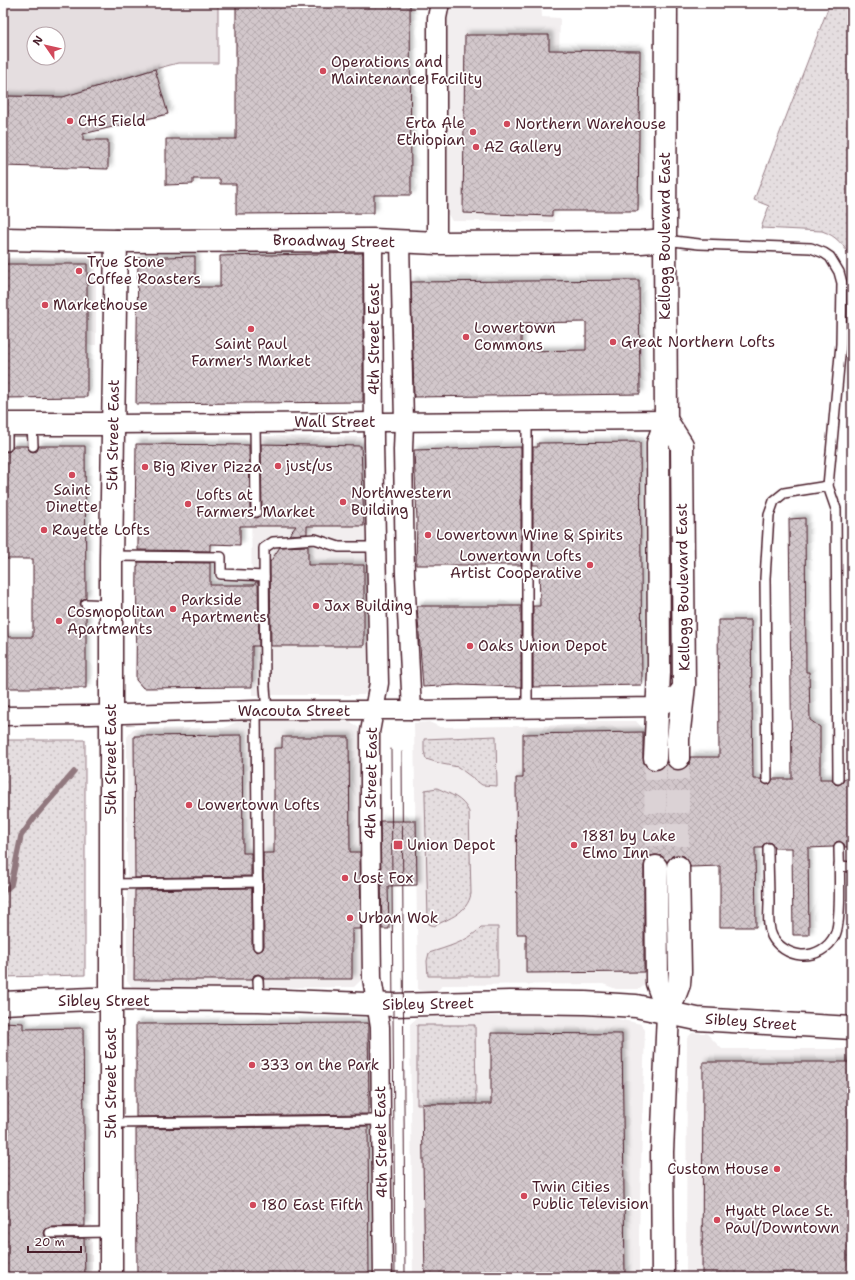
<svg xmlns="http://www.w3.org/2000/svg" width="855" height="1280" viewBox="0 0 855 1280" font-family="'Shantell Sans',sans-serif">
<style>
.built{fill:#f2eeef}
.grass{fill:url(#grass-dots);stroke:#987e86}
.garden{fill:#e5dee0;stroke:#987e86;fill-rule:evenodd}
.lines{fill:none;stroke-linecap:round;stroke-linejoin:round}
.stream{stroke:#91787e;stroke-width:5.5}
.building{fill:url(#building-cross-hatch);stroke:#4a1f2b;fill-rule:evenodd;filter:url(#shadow)}
.secondary-tunnel{stroke:#dbd2d5;stroke-width:22;stroke-dasharray:22 11;stroke-linecap:butt}
.service-casing{stroke:#4a1f2b;stroke-width:12}
.minor-casing{stroke:#4a1f2b;stroke-width:21}
.tertiary-casing{stroke:#4a1f2b;stroke-width:25}
.secondary-casing{stroke:#4a1f2b;stroke-width:25}
.service{stroke:#fff;stroke-width:9}
.minor{stroke:#fff;stroke-width:18}
.tertiary{stroke:#fff;stroke-width:22}
.secondary{stroke:#fff;stroke-width:22}
.tram{stroke:#4a1f2b;stroke-width:1}
.poi-dot{fill:#d1495b;stroke:#fff;stroke-width:1.5}
.labels{text-anchor:middle;dominant-baseline:central;stroke-width:3.5;stroke-linejoin:round;paint-order:stroke}
.poi-label{font-size:15px;fill:#4a1f2b;stroke:#fff;text-anchor:start}
.street-label{font-size:15px;fill:#4a1f2b;stroke:#fff}
</style>
<defs>
<pattern id="grass-dots" width="8" height="8" patternUnits="userSpaceOnUse"><rect width="8" height="8" fill="#e5dee0"/><path d="M2 2h.1M6 6h.1" fill="none" stroke="#c6bec0" stroke-width="1.8" stroke-linecap="round"/></pattern>
<pattern id="building-cross-hatch" width="8" height="8" patternUnits="userSpaceOnUse"><rect width="8" height="8" fill="#d2c7cb"/><path d="M0 0l8 8M0 8l8-8" fill="none" stroke="#b6aaae"/></pattern>
<filter id="shadow"><feDropShadow dx="3.5" dy="-3.5" stdDeviation="2" flood-color="#0004"/></filter>
</defs>
<rect width="100%" height="100%" fill="#fff"/>
<filter id="ink" filterUnits="userSpaceOnUse"><feTurbulence type="fractalNoise" baseFrequency=".025" numOctaves="2"/><feDisplacementMap in="SourceGraphic" scale="8" xChannelSelector="R" yChannelSelector="G"/><feConvolveMatrix kernelMatrix="1 2 1 2 8 2 1 2 1" color-interpolation-filters="sRGB"/></filter>
<g filter="url(#ink)">
<!-- built -->
<g class="built">
<path d="M449 3H541L542 17 560 18 554 222 452 221 446 211V14Z"/>
<path d="M3 258H90L96 266V345H3Z"/>
<path d="M251 436 366 437 371 684 364 695H252Z"/>
<path d="M241 720 351 722 360 729 362 979 354 987 154 988 137 992 127 981V737L133 729 224 728Z"/>
<path d="M590 721H636L644 730V985L640 989H616L603 984 443 985 435 993 418 990 414 723 429 722 440 727 586 725Z"/>
<path d="M591 1013 641 1024 645 1030 639 1234V1277H413L410 1024 417 1018Z"/>
<path d="M692 1033H706L722 1049H852V1277H686L687 1038Z"/>
<path d="M92 1225V1277H46L45 1226Z"/>
</g>
<!-- grass -->
<g class="grass">
<path d="M830 3H850L852 259C844 246 837 236 822 231L761 228 769 206 754 200Z"/>
<path d="M496 736 497 786 482 785 458 767 442 764 426 759 424 751V739Z"/>
<path d="M3 740H85V975L3 977Z"/>
<path d="M437 788C450 794 463 798 469 812L471 894C467 913 450 918 434 926L429 924 428 919 425 797V790Z"/>
<path d="M481 927H498V976H428L427 961 429 953C447 947 468 942 481 927Z"/>
<path d="M417 1025H475L476 1104H417Z"/>
</g>
<!-- garden -->
<path class="garden" d="M3 3H218V63H178L155 69 63 97 3 96ZM34 34H58V58H34Z"/>
<g class="lines">
<!-- stream -->
<path class="stream" d="M3 892 11 885 21 836 34 818 74 772"/>
</g>
<!-- building -->
<g class="building">
<path d="M236 3H410L411 195H374V213L236 214V184H220V179H193V184L166 185V139H236Z"/>
<path d="M465 35H549V50L640 51 638 211H552V216L463 213Z"/>
<path d="M155 69 168 114 83 134V140H108V169L3 166V96L63 97Z"/>
<path d="M363 253V402L136 404 138 258 195 256V287H220V256Z"/>
<path d="M3 264H87V397L3 398Z"/>
<path d="M639 280 640 394 414 397 411 282ZM586 322V350L521 351V323Z"/>
<path d="M640 442 642 685 533 687V606H540L539 565H533V447H538V443Z"/>
<path d="M136 444 249 445 250 512 251 515 256 518 259 517 262 512 261 444 361 446 364 526H307V534L289 535 296 526H240V545L210 544V551L138 550V529H135Z"/>
<path d="M13 446H27L28 450 33 452 37 451 39 446H85L86 598 81 600 80 604 82 609 86 610V688H3V637H33V559H3V450L7 452 10 451Z"/>
<path d="M521 447V565H416L417 520 414 450Z"/>
<path d="M805 518 806 672H809L810 720 820 727V779H832L835 784 838 785 843 782 844 779H852V847H845L844 844 839 841 836 842 833 847 808 848 809 935H793L792 848H774L771 843 768 842 763 845 762 848H755L756 927H720V866L690 867 688 860 684 856 677 855 672 856 667 861 662 856 656 855 649 856 645 861 644 867V972L526 973V934H517L516 778H523V734L643 732V757L644 763 648 768 654 770 661 769 666 762 671 769 678 770 684 769 689 765 690 757H719L718 620H751L753 779H761L762 782 767 785 770 784 773 779H792L789 519Z"/>
<path d="M308 546V565H364V646H271L270 562 280 547Z"/>
<path d="M138 562 210 563V585H254L256 582H258L259 646H252V687L143 688 136 680 137 566H138Z"/>
<path d="M417 606H521V687L458 685 423 687Z"/>
<path d="M242 735 243 853H251V876L135 878 134 736Z"/>
<path d="M282 737H349L350 852H360L361 929H352V979H264L263 976 258 974 254 975 252 980H134L135 890 252 888V946L255 951 258 952 263 949 264 946 263 853H274V748H282Z"/>
<path d="M380 821H416L417 885 388 886 389 929H382Z"/>
<path d="M3 1022 23 1023V1029L83 1028 85 1226 50 1227 45 1230 44 1233 45 1236 50 1239 84 1238 85 1277H3Z"/>
<path d="M368 1023 369 1106H368V1114L136 1117V1024Z"/>
<path d="M491 1033 622 1034 625 1277H425L422 1104H491Z"/>
<path d="M703 1062H852V1277H702Z"/>
<path d="M368 1126 369 1277H137L136 1129Z"/>
</g>
<g class="lines">
<!-- secondary-tunnel -->
<g class="secondary-tunnel">
<path d="M655 758 656 867"/>
<path d="M678 758V867"/>
</g>
<defs>
<g id="service">
<path d="M665 240 699 244 811 248 824 253 830 257 839 272 842 283 841 344 828 486 836 509 838 779"/>
<path d="M255 423 256 512"/>
<path d="M32 424 33 446"/>
<path d="M7 446V424"/>
<path d="M111 556 221 557V574L264 576"/>
<path d="M86 604 111 605"/>
<path d="M527 708V421"/>
<path d="M256 710 258 946"/>
<path d="M267 711 265 687 264 548 273 542 315 539 339 547H377"/>
<path d="M767 779 765 578 769 515 774 501 784 493 828 486"/>
<path d="M768 848C768 866 769 884 769 902 769 913 767 926 772 936 777 946 789 954 801 955 815 956 829 948 835 935 842 921 839 866 839 847"/>
<path d="M839 866 852 867"/>
<path d="M111 884 258 882"/>
<path d="M258 980 259 1000"/>
<path d="M112 1123 380 1120"/>
<path d="M50 1233 111 1232"/>
</g>
<g id="minor">
<path d="M373 240 374 443 379 683 370 732V829L372 978 380 1027 383 1277"/>
<path d="M400 241 404 422 403 450 405 574 412 710"/>
<path d="M437 243V18L440 3"/>
<path d="M113 424 666 420"/>
<path d="M3 716 91 715 256 710H419L657 707C670 703 677 695 684 685"/>
</g>
<g id="tertiary">
<path d="M3 239 116 241 373 240 437 243 641 242 665 240"/>
<path d="M3 424H113"/>
<path d="M111 1277V561L116 241"/>
</g>
<g id="secondary">
<path d="M666 420 682 445 684 685 678 739V758"/>
<path d="M655 758 659 672 658 443 666 420 665 240 666 3"/>
<path d="M656 867 657 983 668 1013"/>
<path d="M3 1003 91 999 259 1000 393 1005 510 1002 585 1003 636 1006 697 1019 852 1028"/>
<path d="M663 1277 662 1152 668 1013 679 984 680 971 678 867"/>
</g>
</defs>
<!-- service casing -->
<use href="#service" class="service-casing"/>
<!-- minor casing -->
<use href="#minor" class="minor-casing"/>
<!-- tertiary casing -->
<use href="#tertiary" class="tertiary-casing"/>
<!-- secondary casing -->
<use href="#secondary" class="secondary-casing"/>
<!-- service -->
<use href="#service" class="service"/>
<!-- minor -->
<use href="#minor" class="minor"/>
<!-- tertiary -->
<use href="#tertiary" class="tertiary"/>
<!-- secondary -->
<use href="#secondary" class="secondary"/>
<!-- tram -->
<g class="tram">
<path d="M391 749 395 1277"/>
<path d="M402 752 405 1277"/>
</g>
</g>
</g>
<!-- markers -->
<g class="poi-dot">
<circle cx="323" cy="71" r="4"/>
<circle cx="70" cy="121" r="4"/>
<circle cx="507" cy="124" r="4"/>
<circle cx="473" cy="132" r="4"/>
<circle cx="476" cy="147" r="4"/>
<circle cx="79" cy="271" r="4"/>
<circle cx="45" cy="305" r="4"/>
<circle cx="251" cy="329" r="4"/>
<circle cx="466" cy="337" r="4"/>
<circle cx="613" cy="342" r="4"/>
<circle cx="278" cy="466" r="4"/>
<circle cx="145" cy="467" r="4"/>
<circle cx="72" cy="475" r="4"/>
<circle cx="343" cy="502" r="4"/>
<circle cx="188" cy="504" r="4"/>
<circle cx="44" cy="530" r="4"/>
<circle cx="428" cy="535" r="4"/>
<circle cx="590" cy="565" r="4"/>
<circle cx="316" cy="606" r="4"/>
<circle cx="173" cy="609" r="4"/>
<circle cx="59" cy="621" r="4"/>
<circle cx="470" cy="646" r="4"/>
<circle cx="189" cy="805" r="4"/>
<rect x="393" y="840" width="10" height="10" rx="2"/>
<circle cx="574" cy="845" r="4"/>
<circle cx="345" cy="878" r="4"/>
<circle cx="350" cy="918" r="4"/>
<circle cx="252" cy="1065" r="4"/>
<circle cx="777" cy="1169" r="4"/>
<circle cx="524" cy="1196" r="4"/>
<circle cx="253" cy="1205" r="4"/>
<circle cx="717" cy="1220" r="4"/>
</g>
<g class="labels">
<!-- poi labels -->
<g class="poi-label">
<text x="331" y="62">Operations and<tspan x="331" dy="17">Maintenance Facility</tspan></text>
<text x="78" y="121">CHS Field</text>
<text x="465" y="123" text-anchor="end">Erta Ale<tspan x="465" dy="17">Ethiopian</tspan></text>
<text x="515" y="124">Northern Warehouse</text>
<text x="484" y="147">AZ Gallery</text>
<text x="87" y="262">True Stone<tspan x="87" dy="17">Coffee Roasters</tspan></text>
<text x="53" y="305">Markethouse</text>
<text x="474" y="328">Lowertown<tspan x="474" dy="17">Commons</tspan></text>
<text x="621" y="342">Great Northern Lofts</text>
<text x="251" y="344" text-anchor="middle">Saint Paul<tspan x="251" dy="17">Farmer's Market</tspan></text>
<text x="286" y="466">just/us</text>
<text x="153" y="467">Big River Pizza</text>
<text x="72" y="490" text-anchor="middle">Saint<tspan x="72" dy="17">Dinette</tspan></text>
<text x="351" y="493">Northwestern<tspan x="351" dy="17">Building</tspan></text>
<text x="196" y="495">Lofts at<tspan x="196" dy="17">Farmers' Market</tspan></text>
<text x="52" y="530">Rayette Lofts</text>
<text x="436" y="535">Lowertown Wine &amp; Spirits</text>
<text x="582" y="556" text-anchor="end">Lowertown Lofts<tspan x="582" dy="17">Artist Cooperative</tspan></text>
<text x="181" y="600">Parkside<tspan x="181" dy="17">Apartments</tspan></text>
<text x="324" y="606">Jax Building</text>
<text x="67" y="612">Cosmopolitan<tspan x="67" dy="17">Apartments</tspan></text>
<text x="478" y="646">Oaks Union Depot</text>
<text x="197" y="805">Lowertown Lofts</text>
<text x="582" y="836">1881 by Lake<tspan x="582" dy="17">Elmo Inn</tspan></text>
<text x="407" y="845">Union Depot</text>
<text x="353" y="878">Lost Fox</text>
<text x="358" y="918">Urban Wok</text>
<text x="260" y="1065">333 on the Park</text>
<text x="769" y="1169" text-anchor="end">Custom House</text>
<text x="532" y="1187">Twin Cities<tspan x="532" dy="17">Public Television</tspan></text>
<text x="261" y="1205">180 East Fifth</text>
<text x="725" y="1211">Hyatt Place St.<tspan x="725" dy="17">Paul/Downtown</tspan></text>
</g>
<!-- street labels -->
<g class="street-label">
<text transform="translate(665 236) rotate(-90)">Kellogg Boulevard East</text>
<text transform="translate(334 241) rotate(1)">Broadway Street</text>
<text transform="translate(374 339) rotate(-90)">4th Street East</text>
<text x="335" y="422">Wall Street</text>
<text transform="translate(113 435) rotate(-89)">5th Street East</text>
<text transform="translate(683 587) rotate(-91)">Kellogg Boulevard East</text>
<text x="294" y="711">Wacouta Street</text>
<text transform="translate(111 759) rotate(-90)">5th Street East</text>
<text transform="translate(371 783) rotate(-89)">4th Street East</text>
<text x="104" y="1001">Sibley Street</text>
<text transform="translate(428 1004) rotate(-1)">Sibley Street</text>
<text transform="translate(751 1022) rotate(4)">Sibley Street</text>
<text transform="translate(111 1083) rotate(-90)">5th Street East</text>
<text transform="translate(381 1142) rotate(-91)">4th Street East</text>
</g>
</g>
<!-- margin -->
<rect width="855" height="1280" fill="none" stroke="#fff" stroke-width="16"/>
<rect x="8" y="8" width="839" height="1264" fill="none" stroke="#4a1f2b" stroke-width="1.5" filter="url(#ink)"/>
<!-- north arrow -->
<g transform="translate(46 46) rotate(304)"><circle r="19" fill="#ffffff" stroke="#b7a5aa"/>
<path d="M0-3L7 15L0 10L-7 15Z" fill="#d1495b"/>
<text y="-6" font-size="11" font-weight="bold" text-anchor="middle" fill="#4a1f2b">N</text>
</g>
<!-- scale -->
<path d="M28 1246v6h53v-6" fill="none" stroke="#4a1f2b" stroke-width="2"/>
<text x="34" y="1246" font-size="12" fill="#4a1f2b" stroke="#ffffff" stroke-width="3" paint-order="stroke">20 m</text>
</svg>
